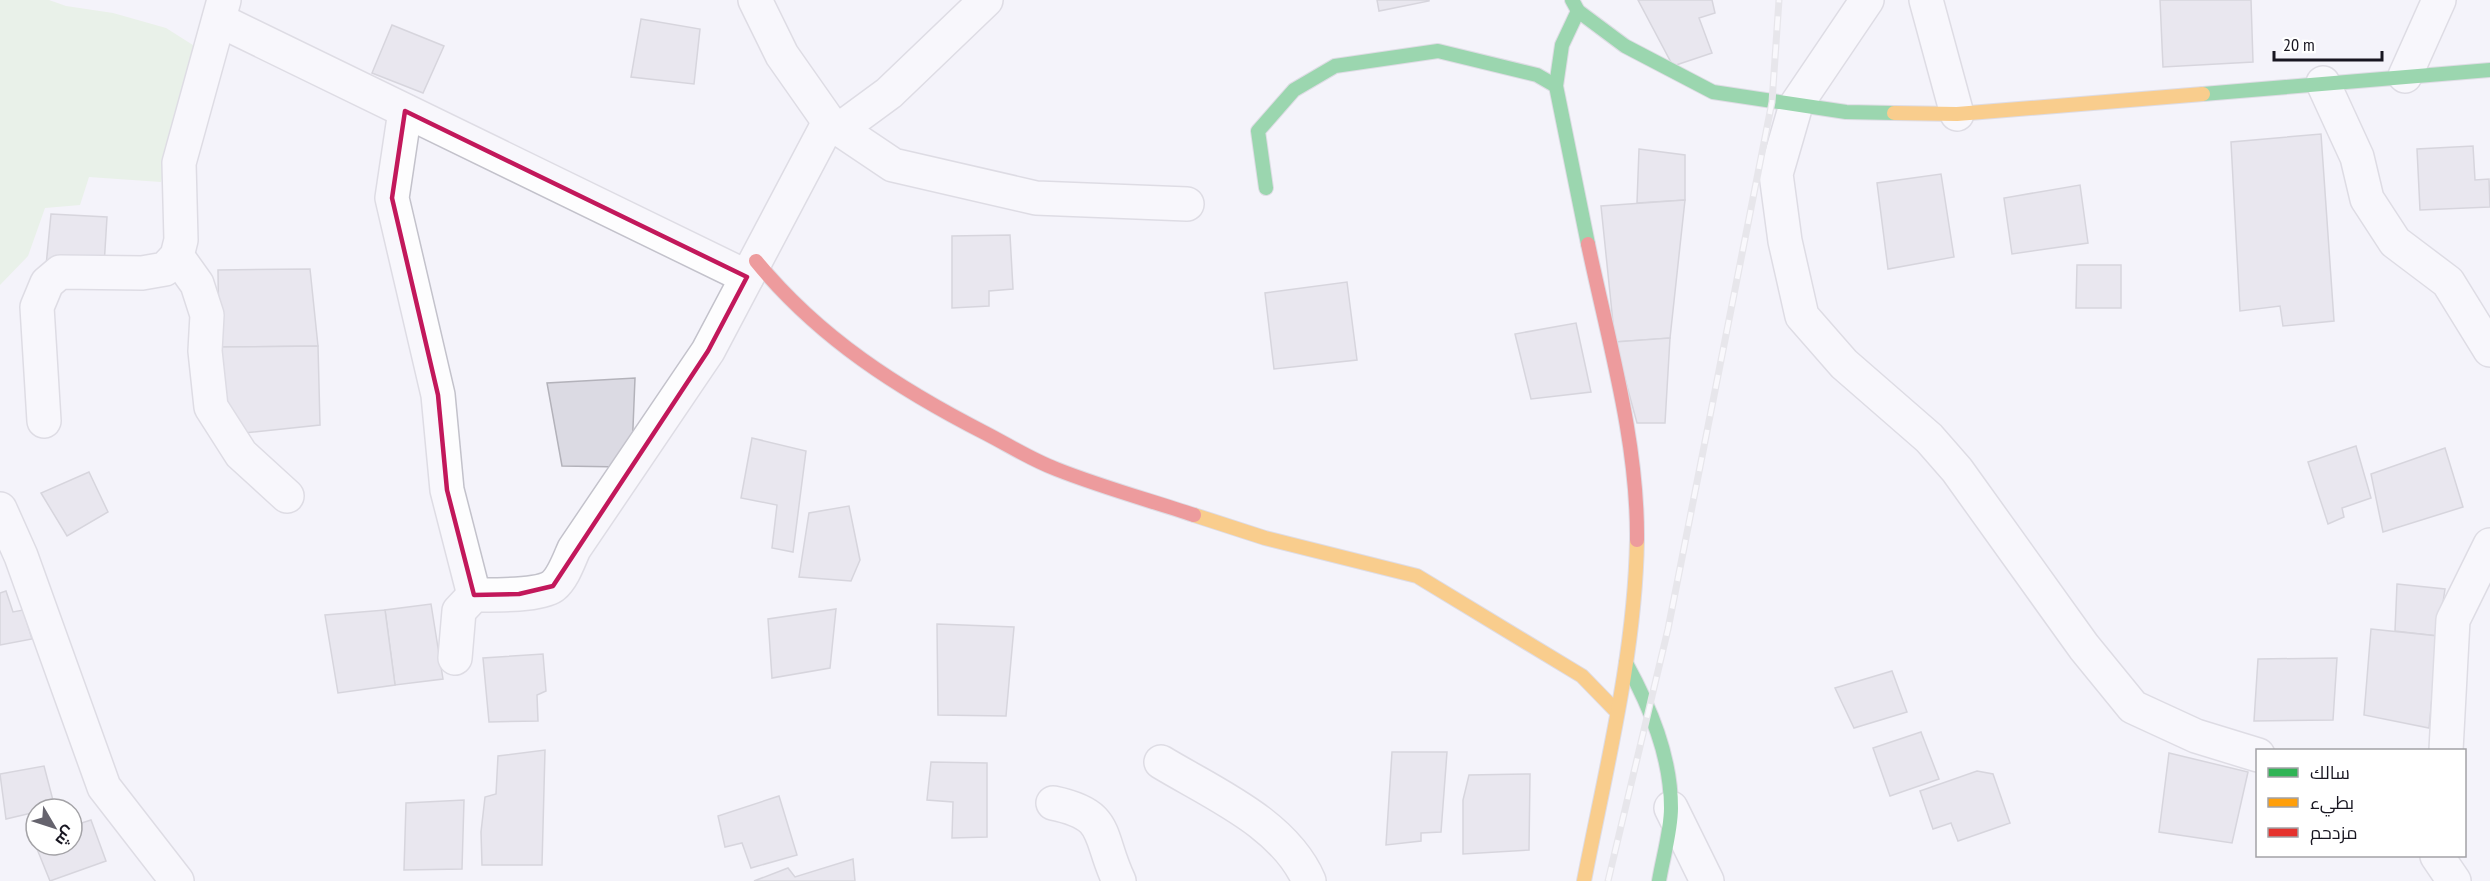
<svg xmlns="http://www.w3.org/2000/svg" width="2490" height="881" viewBox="0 0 2490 881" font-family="'PT Sans Narrow',Cairo,sans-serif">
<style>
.green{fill:#dcefd4}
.building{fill:#dbdae3;stroke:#b3b2ba;stroke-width:1.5}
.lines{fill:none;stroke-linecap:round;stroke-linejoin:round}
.street-casing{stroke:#c3c2cb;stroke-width:36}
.fast-casing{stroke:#c3c2cb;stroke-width:16}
.slow-casing{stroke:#c3c2cb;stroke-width:16}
.jam-casing{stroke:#c3c2cb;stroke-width:16}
.street{stroke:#fdfdfe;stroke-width:33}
.fast{stroke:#30b455;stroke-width:14}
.slow{stroke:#ff9f0a;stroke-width:14}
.jam{stroke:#e5322d;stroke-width:14}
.rail-casing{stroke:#d8d8da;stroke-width:7}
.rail{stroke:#fff;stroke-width:4.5;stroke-dasharray:14;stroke-linecap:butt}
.marked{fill:none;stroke:#c2185b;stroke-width:4.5;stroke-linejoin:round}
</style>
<rect width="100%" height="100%" fill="#f4f3fa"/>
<!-- green -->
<path class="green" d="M0 0H49L66 6 113 13 166 28 196 47 161 182 89 177 80 205 45 208 28 256 0 285Z"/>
<!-- building -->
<g class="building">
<path d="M1377 0H1429V1L1379 11Z"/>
<path d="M1638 0H1712L1715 13 1699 18 1712 53 1673 66Z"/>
<path d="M2160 0H2251L2253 62 2163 67Z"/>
<path d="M641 19 700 29 694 84 631 77Z"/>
<path d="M392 25 444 46 423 93 372 73Z"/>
<path d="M2321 134 2334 321 2283 326 2280 306 2240 311 2231 142Z"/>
<path d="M2473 146 2475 180 2489 179 2490 207 2420 210 2417 149Z"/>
<path d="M1639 149 1685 155V200L1637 203Z"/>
<path d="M1941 174 1954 257 1888 269 1877 183Z"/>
<path d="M2080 185 2088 243 2012 254 2004 198Z"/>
<path d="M1685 200 1670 338 1615 342 1601 206Z"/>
<path d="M51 214 107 217 104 266H46Z"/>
<path d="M1010 235 1013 289 989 291V306L952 308V236Z"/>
<path d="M2077 265H2121V308H2076Z"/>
<path d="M310 269 318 346 219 347 218 270Z"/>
<path d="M1347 282 1357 360 1274 369 1265 293Z"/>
<path d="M1576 323 1591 392 1531 399 1515 334Z"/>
<path d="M1670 338 1665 423H1637L1615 342Z"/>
<path d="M318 346 320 425 234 434 225 421 219 347Z"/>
<path d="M635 378 632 452 623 467 562 466 547 383Z"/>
<path d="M752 438 806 451 793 552 772 548 777 505 741 498Z"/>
<path d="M2356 446 2371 498 2342 508 2344 517 2328 524 2308 462Z"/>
<path d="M2445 448 2463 507 2383 532 2371 474Z"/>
<path d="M89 472 108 512 67 536 41 493Z"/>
<path d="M849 506 860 560 851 581 799 577 809 513Z"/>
<path d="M2397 584 2445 589 2438 636 2395 631Z"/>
<path d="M6 591 13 612 23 610 32 639 0 645V593Z"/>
<path d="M431 604 443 679 395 685 385 610Z"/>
<path d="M836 609 830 668 772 678 768 619Z"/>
<path d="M385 610 395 685 338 693 325 615Z"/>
<path d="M937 624 1014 627 1006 716 938 715Z"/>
<path d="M2371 629 2438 636 2429 728 2364 715Z"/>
<path d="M543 654 546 691 537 695 538 721 489 722 483 658Z"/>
<path d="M2337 658 2333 720 2254 721 2258 659Z"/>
<path d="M1892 671 1907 712 1854 728 1835 688Z"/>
<path d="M1921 732 1939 779 1890 796 1873 748Z"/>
<path d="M545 750 542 865H482L481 832 485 797 496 794 498 756Z"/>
<path d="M1392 752H1447L1441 832 1421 833V841L1386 845Z"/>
<path d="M2169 753 2248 772 2232 843 2159 832Z"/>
<path d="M931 762 987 763V837L952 838 953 802 927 800Z"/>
<path d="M44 766 55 808 36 809V812L6 819 0 774Z"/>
<path d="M1977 771 1993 774 2010 823 1958 841 1951 823 1933 829 1920 791Z"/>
<path d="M1530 774 1529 850 1463 854V800L1469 775Z"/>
<path d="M779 796 797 855 751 868 742 843 725 847 718 816Z"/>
<path d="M464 800 462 869 404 870 406 803Z"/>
<path d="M91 820 106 861 50 881 33 839 36 838V845H72V826Z"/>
<path d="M853 859 855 881H754L788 868 795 877Z"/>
</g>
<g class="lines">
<defs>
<g id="street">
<path d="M755 0 782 55 829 122 893 165 1036 198 1187 204"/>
<path d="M1867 0 1796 105 1776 174 1785 241 1802 316 1844 364 1929 438 1957 470 2084 647 2133 707 2196 736 2258 755"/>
<path d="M1926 0 1957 114"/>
<path d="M219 20 747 277"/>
<path d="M2405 76 2439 0"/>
<path d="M2323 83 2357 157 2367 199 2395 242 2448 282 2490 350"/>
<path d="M405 111 392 198 438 395 447 490 474 595"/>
<path d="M840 129 889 93 986 0"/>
<path d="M177 256 197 284 207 315 205 351 211 407 241 454 287 496"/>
<path d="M44 421 37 307 47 283 60 272 142 273 165 269 177 256 181 240 179 163 224 0"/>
<path d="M0 509 21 556 104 787 177 881"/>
<path d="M455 658 459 611 474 595C492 595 539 596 553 586 563 578 569 560 574 549L708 351 829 122"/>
<path d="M2446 750 2453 620 2490 545"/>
<path d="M1161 762C1212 793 1284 823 1309 881"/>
<path d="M1053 803C1111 815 1097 835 1119 881"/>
<path d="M1671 808 1707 881"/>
<path d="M2437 856 2454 881"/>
</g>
<g id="fast">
<path d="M1572 0 1578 11 1625 46 1713 92 1846 112 1894 113"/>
<path d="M1578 11 1562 45 1556 86 1588 244"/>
<path d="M2203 94 2490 70"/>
<path d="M1266 188 1258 131 1294 90 1335 66 1438 51 1537 75 1556 86"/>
<path d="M1626 663C1650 707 1671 756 1671 808 1671 831 1663 857 1659 881"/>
</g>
<g id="slow">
<path d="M1894 113 1957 114 2203 94"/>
<path d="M1194 515 1265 538 1417 576 1582 676 1617 712"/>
<path d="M1584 881C1606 768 1635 655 1637 540"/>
</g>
<g id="jam">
<path d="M1588 244C1608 340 1638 440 1637 540"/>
<path d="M756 261C819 338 899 389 987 434 1010 446 1032 460 1056 469 1101 487 1149 500 1194 515"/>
</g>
</defs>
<!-- street casing -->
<use href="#street" class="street-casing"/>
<!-- fast casing -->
<use href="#fast" class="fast-casing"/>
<!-- slow casing -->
<use href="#slow" class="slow-casing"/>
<!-- jam casing -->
<use href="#jam" class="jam-casing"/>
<!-- street -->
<use href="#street" class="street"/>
<!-- fast -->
<use href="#fast" class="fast"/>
<!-- slow -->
<use href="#slow" class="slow"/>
<!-- jam -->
<use href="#jam" class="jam"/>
<defs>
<path id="rail" d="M1608 881 1668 629 1772 102 1779 0"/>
</defs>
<!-- rail casing -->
<use href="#rail" class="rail-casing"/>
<!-- rail -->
<use href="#rail" class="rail"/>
</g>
<!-- marked area -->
<path d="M0 0H2490V881H0ZM405 111 747 277 708 351 553 586 519 594 474 595 447 490 438 395 392 198Z" fill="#f4f3fa" fill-opacity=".55" fill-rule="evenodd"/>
<path class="marked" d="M405 111 747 277 708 351 553 586 519 594 474 595 447 490 438 395 392 198Z"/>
<!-- legend -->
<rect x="2256" y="749" width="210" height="108" fill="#ffffff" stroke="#a3a2a6" stroke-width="1.5"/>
<rect x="2268" y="768" width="30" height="9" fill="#30b455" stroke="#a3a2a6" stroke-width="1.5"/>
<text x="2310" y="779" font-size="18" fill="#181621">سالك</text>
<rect x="2268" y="798" width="30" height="9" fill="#ff9f0a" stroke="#a3a2a6" stroke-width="1.5"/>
<text x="2310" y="809" font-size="18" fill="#181621">بطيء</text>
<rect x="2268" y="828" width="30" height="9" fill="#e5322d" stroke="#a3a2a6" stroke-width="1.5"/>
<text x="2310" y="839" font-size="18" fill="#181621">مزدحم</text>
<!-- north arrow -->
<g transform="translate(54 827) rotate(129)"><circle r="28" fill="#ffffff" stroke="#a3a2a6" stroke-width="1.5"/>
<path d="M0-4.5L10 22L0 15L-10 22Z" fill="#65636d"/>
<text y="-9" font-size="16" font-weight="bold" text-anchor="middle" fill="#181621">ش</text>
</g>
<!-- scale -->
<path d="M2274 51v9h108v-9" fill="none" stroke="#181621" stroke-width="3"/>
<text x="2283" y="51" font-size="18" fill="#181621" stroke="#ffffff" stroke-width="4.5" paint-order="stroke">20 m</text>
</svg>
